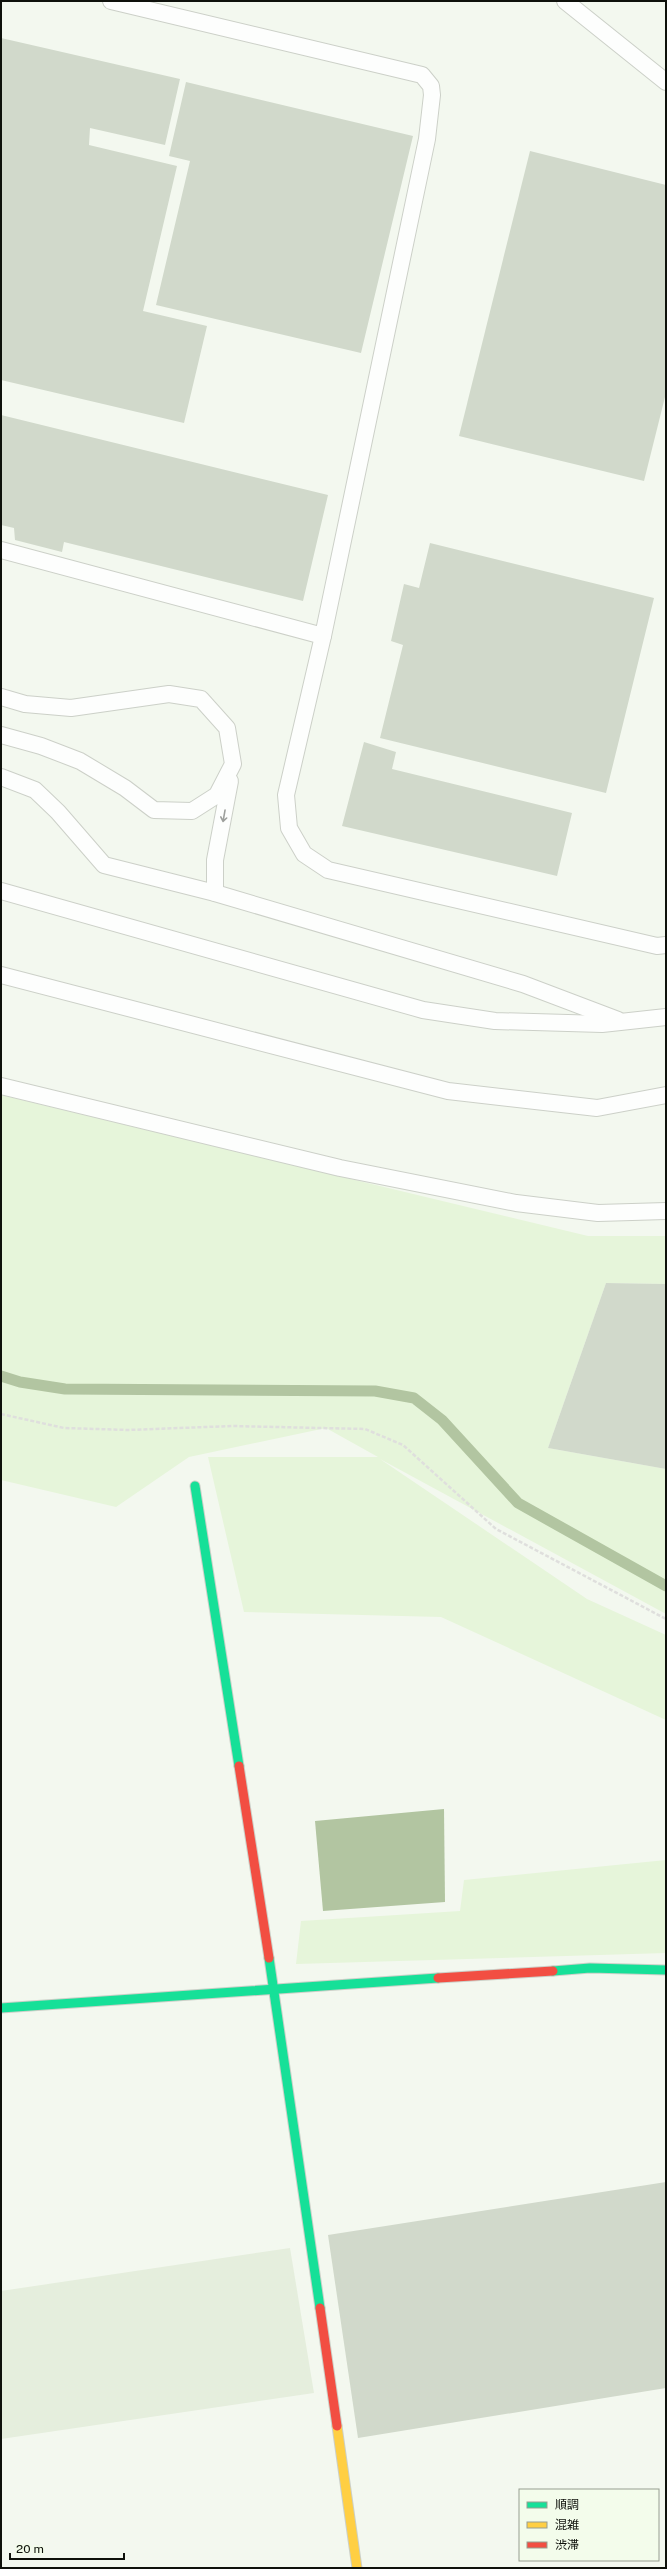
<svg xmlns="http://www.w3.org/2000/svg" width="667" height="2569" viewBox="0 0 667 2569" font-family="'Public Sans','Noto Sans JP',sans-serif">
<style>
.built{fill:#e5eedd}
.green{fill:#e6f5da}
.water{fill:#b2c5a1}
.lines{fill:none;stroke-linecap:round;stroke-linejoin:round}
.stream{stroke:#b2c5a1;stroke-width:11}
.building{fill:#d1d9cb}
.lane-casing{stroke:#ccd0c8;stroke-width:18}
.fast-casing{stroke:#ccd0c8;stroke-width:11}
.slow-casing{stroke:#ccd0c8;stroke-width:11}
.jam-casing{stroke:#ccd0c8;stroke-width:11}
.path{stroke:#dfdfdd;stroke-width:2.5;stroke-dasharray:4 2;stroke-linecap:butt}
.lane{stroke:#fdfefd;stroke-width:16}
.fast{stroke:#16e098;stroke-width:9}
.slow{stroke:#ffcf43;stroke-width:9}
.jam{stroke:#f24e42;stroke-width:9}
.oneway{stroke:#9d9f9c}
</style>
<rect width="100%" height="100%" fill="#f3f8ef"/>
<!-- built -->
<path class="built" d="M290 2248 314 2393 1 2439V2291Z"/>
<!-- green -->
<g class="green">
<path d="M1 1095 588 1236H666V1284L606 1283 548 1448 666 1469V1614L380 1459 587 1599 666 1635V1720L441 1617 244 1612 208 1457H378L326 1428 189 1457 116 1507 1 1480Z"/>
<path d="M666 1860V1953L296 1964 301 1921 460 1911 464 1880Z"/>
</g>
<!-- water -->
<path class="water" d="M444 1809 445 1902 323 1911 315 1821Z"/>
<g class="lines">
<!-- stream -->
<path class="stream" d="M1 1376 20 1382 65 1389 375 1391 414 1398 442 1420 518 1503 666 1586"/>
</g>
<!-- building -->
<g class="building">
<path d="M1 38 180 79 165 145 90 128 89 145 177 166 143 311 207 326 184 423 1 380Z"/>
<path d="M186 82 413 136 361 353 156 305 190 161 169 156Z"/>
<path d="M530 151 666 185V393L644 481 459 436Z"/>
<path d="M1 415 328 495 303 601 64 542 62 552 15 540 14 528 1 525Z"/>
<path d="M430 543 654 598 606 793 380 738 403 645 391 641 404 584 419 588Z"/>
<path d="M364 742 396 752 392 769 572 813 557 876 342 826Z"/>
<path d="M606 1283 666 1284V1469L548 1448Z"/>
<path d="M666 2182V2388L358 2438 328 2235Z"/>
</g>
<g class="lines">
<defs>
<g id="lane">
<path d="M565 1 666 82"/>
<path d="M1 550 323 636 427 139 432 95 431 86 422 75 111 1"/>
<path d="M323 636 286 795 289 828 304 854 328 870 657 946 666 945"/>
<path d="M1 697 25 704 71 708 169 694 201 699 227 728 233 764 217 795 192 811 154 810 125 788 80 761 41 746 1 735"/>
<path d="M1 777 35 790 58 812 104 865 215 893 523 984 618 1020"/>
<path d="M1 891 423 1010 495 1021 602 1024 666 1017"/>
<path d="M215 893V860L230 781"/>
<path d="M1 975 448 1091 597 1108 666 1095"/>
<path d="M1 1086 340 1168 516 1203 598 1213 666 1211"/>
</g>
<g id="fast">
<path d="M195 1486 239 1766"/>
<path d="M269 1958 320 2308"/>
<path d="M553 1971 590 1968 666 1970"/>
<path d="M1 2008 438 1978"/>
</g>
<path id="slow" d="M337 2426 357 2568"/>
<g id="jam">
<path d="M239 1766 269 1958"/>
<path d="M438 1978 553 1971"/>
<path d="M320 2308 337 2426"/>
</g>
</defs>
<!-- lane casing -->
<use href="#lane" class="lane-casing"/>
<!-- fast casing -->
<use href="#fast" class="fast-casing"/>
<!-- slow casing -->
<use href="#slow" class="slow-casing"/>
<!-- jam casing -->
<use href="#jam" class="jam-casing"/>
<!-- path -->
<path class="path" d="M1 1414 64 1428 128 1430 232 1426 365 1429 403 1445 496 1529 666 1619"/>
<!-- lane -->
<use href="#lane" class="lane"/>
<!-- fast -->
<use href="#fast" class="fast"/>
<!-- slow -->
<use href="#slow" class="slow"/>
<!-- jam -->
<use href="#jam" class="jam"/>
</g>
<!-- one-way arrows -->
<defs><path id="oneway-shaft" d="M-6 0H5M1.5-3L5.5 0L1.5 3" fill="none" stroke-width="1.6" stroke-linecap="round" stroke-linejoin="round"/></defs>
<use class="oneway" href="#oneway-shaft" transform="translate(224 816) rotate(100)"/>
<!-- border -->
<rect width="667" height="2569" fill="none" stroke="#0e110b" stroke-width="4"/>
<!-- legend -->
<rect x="519" y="2489" width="140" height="72" fill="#f3fceb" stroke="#979e91"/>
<rect x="527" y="2502" width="20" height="6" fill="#16e098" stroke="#979e91"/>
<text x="555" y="2509" font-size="12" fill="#0e110b">順調</text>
<rect x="527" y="2522" width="20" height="6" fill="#ffcf43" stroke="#979e91"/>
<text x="555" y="2529" font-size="12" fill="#0e110b">混雑</text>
<rect x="527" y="2542" width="20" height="6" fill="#f24e42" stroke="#979e91"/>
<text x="555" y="2549" font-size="12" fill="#0e110b">渋滞</text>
<!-- scale -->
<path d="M10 2553v6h114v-6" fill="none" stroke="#0e110b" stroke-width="2"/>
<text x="16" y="2553" font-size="12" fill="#0e110b" stroke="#f3fceb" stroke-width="3" paint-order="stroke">20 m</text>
</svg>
